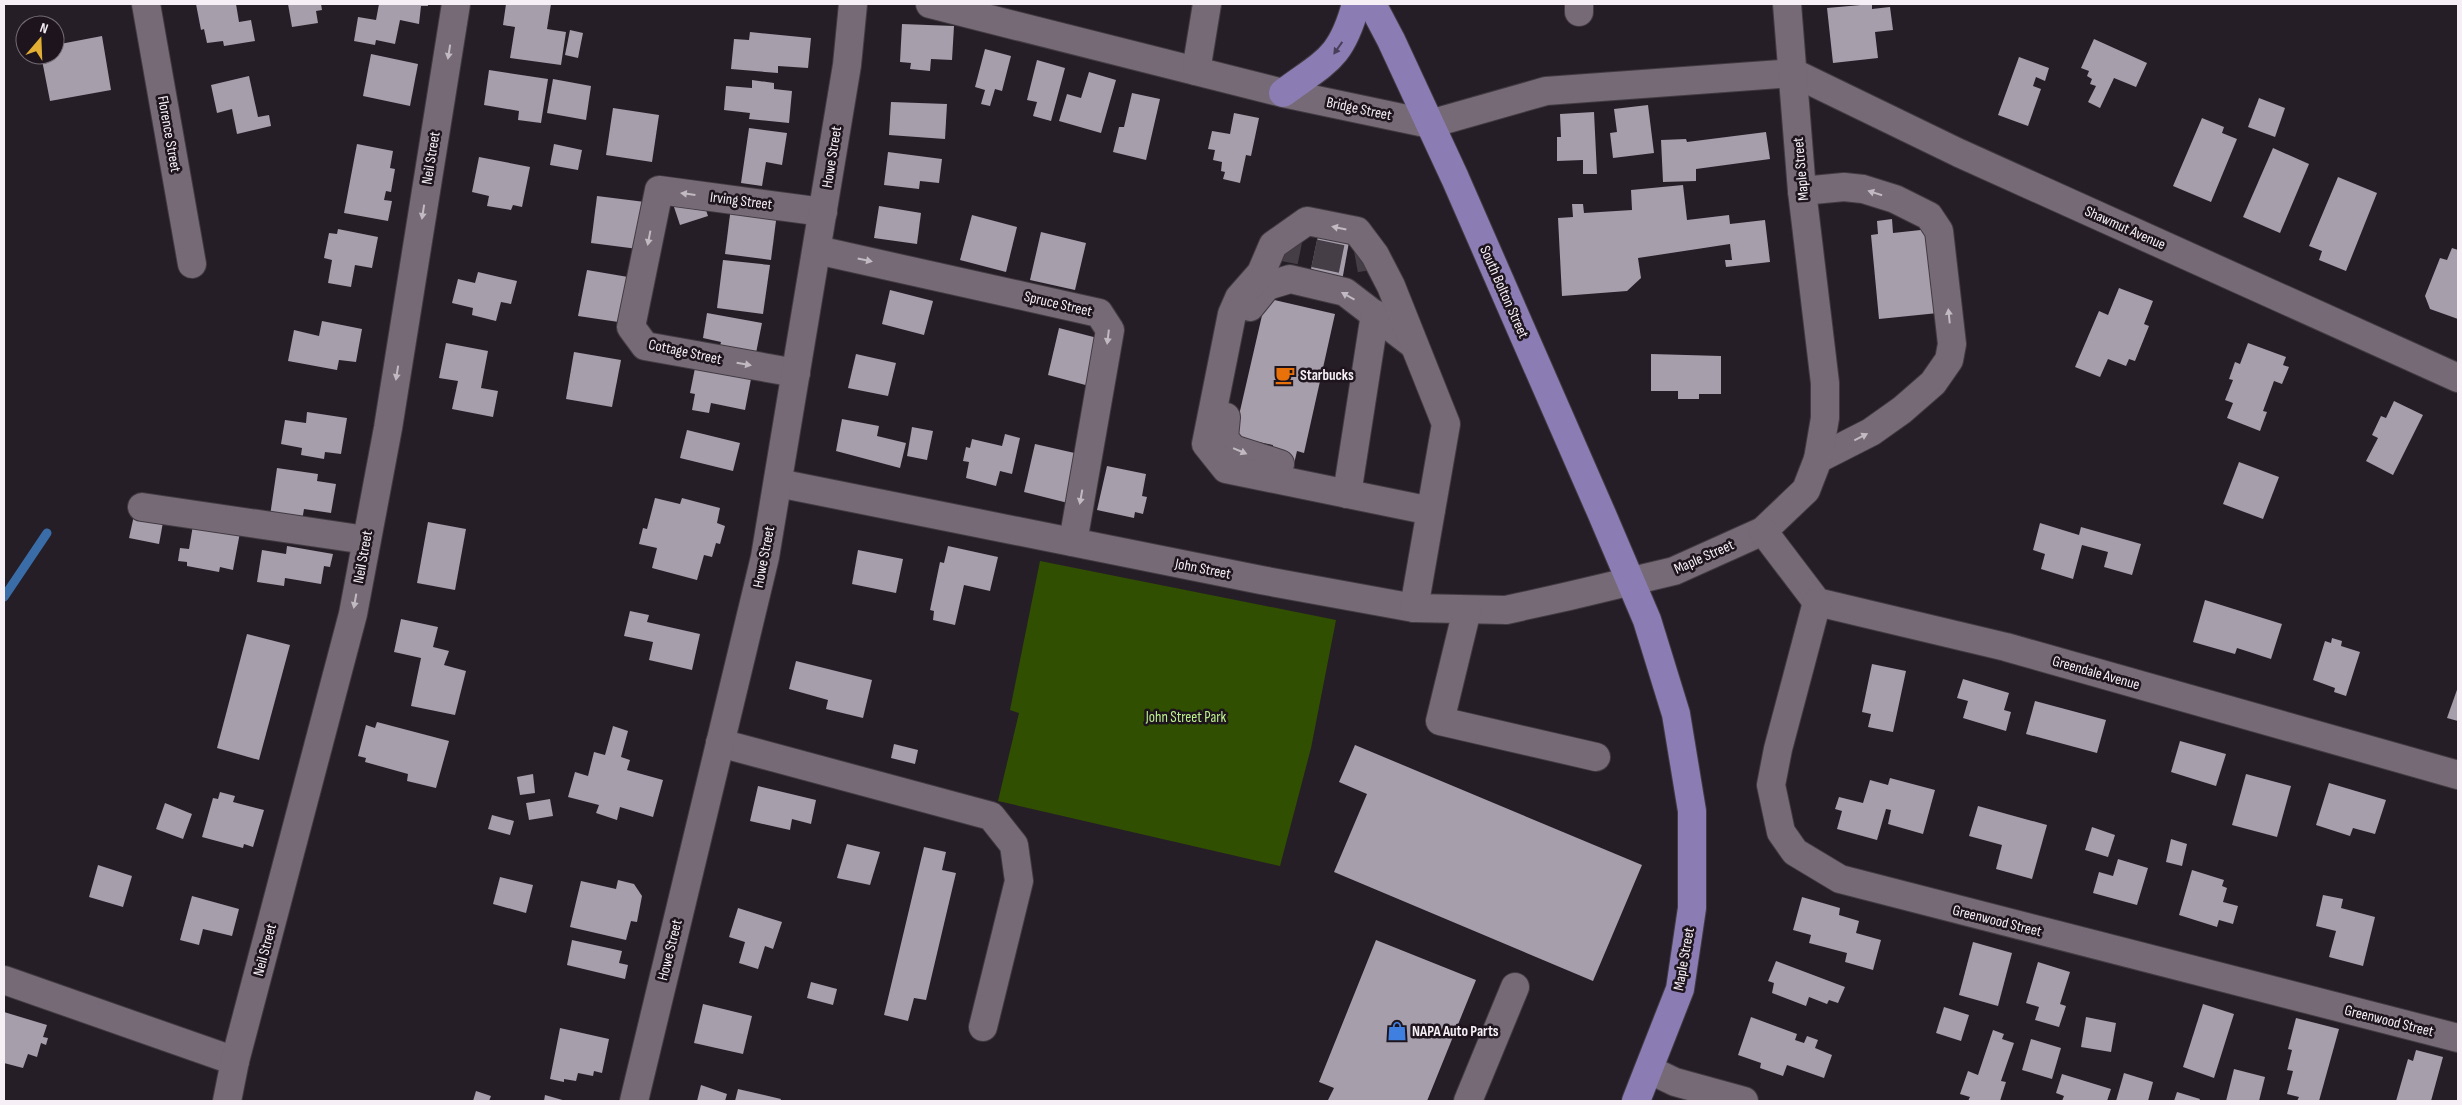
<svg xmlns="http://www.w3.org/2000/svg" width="2462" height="1105" viewBox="0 0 2462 1105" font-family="'Sofia Sans Condensed',sans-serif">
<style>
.green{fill:#305000}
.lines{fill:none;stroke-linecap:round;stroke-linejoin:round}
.stream{stroke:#3a6da8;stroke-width:9}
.building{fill:#a69eab}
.minor-tunnel{stroke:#453e46;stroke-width:28;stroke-dasharray:28 14;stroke-linecap:butt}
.minor-casing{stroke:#423b43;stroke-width:30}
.major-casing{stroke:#423b43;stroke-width:30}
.minor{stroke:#756a75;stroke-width:28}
.major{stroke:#8b7cb3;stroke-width:28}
.oneway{fill:#493e59}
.oneway2{fill:#c2bac2}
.labels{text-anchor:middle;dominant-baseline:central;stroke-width:5;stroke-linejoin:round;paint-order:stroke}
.street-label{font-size:15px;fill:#f6f0f6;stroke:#1d141d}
.poi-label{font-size:15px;font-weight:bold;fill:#f6f0f6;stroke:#1d141d;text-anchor:start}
.park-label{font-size:15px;fill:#bcf08c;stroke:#1d141d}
</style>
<rect width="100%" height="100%" fill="#261e27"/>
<!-- green -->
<path class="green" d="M1040 561 1336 620 1311 748 1280 866 998 801 1019 713 1010 710Z"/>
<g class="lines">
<!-- stream -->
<path class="stream" d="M4 597 47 533"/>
</g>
<!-- building -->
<g class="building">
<path d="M196 4H236L239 22 251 20 255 41 224 46 223 41 207 43 204 29 201 30Z"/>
<path d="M288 4H321L322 10 316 11 318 23 292 27Z"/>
<path d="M379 4H428V6H421L419 24 400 20 395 44 376 40 375 45 354 41 358 17 376 20Z"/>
<path d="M506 4H551L547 29 566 32 561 65 510 58 515 27 503 25Z"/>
<path d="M1872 4V9L1890 7 1893 30 1875 32 1878 58 1833 63 1827 8Z"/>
<path d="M902 24 954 26 952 60 931 59 930 71 910 69 911 63 900 62Z"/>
<path d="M570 30 583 33 578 58 565 55Z"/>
<path d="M750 32 811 38 808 68 778 66V73L731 69 734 39 749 40Z"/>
<path d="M102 36 111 90 50 101 41 55H55V45Z"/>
<path d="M2094 39 2147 63 2136 87 2114 78 2100 108 2088 102 2096 86 2090 84 2092 79 2087 76 2089 71 2081 68Z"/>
<path d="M985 49 1011 56 1002 91 995 89 990 106 981 104 985 90 975 87Z"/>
<path d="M371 54 418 64 410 106 363 96Z"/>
<path d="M2019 57 2049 68 2045 81 2036 77 2033 86 2041 89 2028 126 1998 115Z"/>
<path d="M1037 60 1065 68 1051 121 1033 116 1037 102 1027 100Z"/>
<path d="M489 70 548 79 541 123 518 120 519 111 484 105Z"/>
<path d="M1089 72 1116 80 1101 133 1059 121 1067 94 1081 98Z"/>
<path d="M249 76 258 117 269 115 271 126 237 134 232 109 217 113 211 85Z"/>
<path d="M553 79 591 86 586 120 547 113Z"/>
<path d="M752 80 774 83V89L792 91 789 123 749 119 750 113 724 110 726 86 752 88Z"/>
<path d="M1132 93 1160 99 1146 160 1113 152 1119 127H1124Z"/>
<path d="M2259 98 2285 108 2275 137 2248 127Z"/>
<path d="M891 102 947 104 945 139 889 135Z"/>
<path d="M1648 105 1654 153 1613 158 1610 133 1617 132 1614 109Z"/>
<path d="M613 108 659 115 652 162 606 155Z"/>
<path d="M1594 112 1597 174H1583V160L1557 161V137H1561L1560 114Z"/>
<path d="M1234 113 1259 118 1251 156 1246 155 1240 183 1223 179 1225 172 1221 171 1222 162 1213 160 1215 150 1208 149 1212 131 1230 134Z"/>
<path d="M2202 118 2224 127 2222 133 2237 139 2211 202 2173 186Z"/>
<path d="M749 128 787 133 782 165 766 162 762 186 741 183Z"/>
<path d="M1766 132 1770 159 1696 169V181L1663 182 1661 140 1686 139 1687 142Z"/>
<path d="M357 144 393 151 390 168 395 169 391 192 386 191 384 200 392 201 388 221 344 213Z"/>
<path d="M554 144 582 150 578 170 550 165Z"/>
<path d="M2273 148 2309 164 2280 233 2243 217Z"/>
<path d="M888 152 942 159 939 183 920 181 919 189 884 185Z"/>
<path d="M479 157 530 167 522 207 513 205 511 210 487 206 489 196 472 192Z"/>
<path d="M2338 177 2377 193 2346 271 2319 260 2322 251 2309 246Z"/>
<path d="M1683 185 1687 220 1729 215 1730 224 1765 220 1770 262 1726 267 1725 260H1732L1730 244 1638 258 1641 278 1627 291 1562 296 1558 218 1573 217 1572 204H1583L1584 213 1632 210 1631 190Z"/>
<path d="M597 196 645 202 638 249 591 243Z"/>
<path d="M702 198 708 216 680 225 674 207Z"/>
<path d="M879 206 921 213 917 244 874 238Z"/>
<path d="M731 207 777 213 771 260 725 254Z"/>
<path d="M972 215 1017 227 1006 272 960 260Z"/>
<path d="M1892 219 1893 233 1930 229 1938 313 1879 319 1871 235 1878 234 1877 221Z"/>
<path d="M338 229 378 237 372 268 355 265 351 287 328 283 332 260 324 258 329 233 337 234Z"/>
<path d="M1041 232 1086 243 1075 290 1030 280Z"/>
<path d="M1318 236 1349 242 1342 281 1310 274Z"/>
<path d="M2452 248 2458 250V319L2430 309 2425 296 2440 258 2447 260Z"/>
<path d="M723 260 770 265 763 314 717 308Z"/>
<path d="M587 270 634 278 625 323 578 316Z"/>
<path d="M478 272 517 281 511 304 501 302 496 321 472 315 473 308 452 303 458 279 475 283Z"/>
<path d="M2119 288 2153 301 2144 324 2149 326 2135 361 2129 359 2126 366 2108 359 2100 377 2075 367 2099 311 2108 315Z"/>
<path d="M890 290 933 301 924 335 882 324Z"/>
<path d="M1266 298 1335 314 1304 453 1297 451 1294 464 1270 458 1273 445 1234 437Z"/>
<path d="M707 313 762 323 756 353 720 346 721 342 703 338Z"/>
<path d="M322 321 362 329 356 362 339 360 337 370 288 361 294 330 319 336Z"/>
<path d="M1059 328 1105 340 1093 387 1048 375Z"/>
<path d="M446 343 488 351 481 388 498 391 493 417 452 409 458 381 439 378Z"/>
<path d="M2248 343 2286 357 2283 365 2289 367 2282 384 2274 381 2263 411 2267 412 2260 431 2227 418 2233 403 2225 400 2233 380 2229 379 2235 362 2240 364Z"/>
<path d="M574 352 621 360 612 407 566 399Z"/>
<path d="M856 354 896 363 888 396 848 388Z"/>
<path d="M1651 354 1721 356V394H1699V399H1678V391H1651Z"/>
<path d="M695 368 751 379 745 410 711 403 709 413 692 410 695 394 690 393Z"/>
<path d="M2394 401 2423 415 2393 475 2366 461 2378 438 2372 435 2381 416 2386 418Z"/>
<path d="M307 412 347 418 341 454 325 452 324 459 301 455 302 448 281 444 285 420 306 423Z"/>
<path d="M842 419 879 426 877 436 906 443 900 468 836 451Z"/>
<path d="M912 427 933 431 927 460 907 456Z"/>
<path d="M687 430 740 443 733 471 680 458Z"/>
<path d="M1005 434 1020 438 1012 474 1000 471 996 486 966 478 969 462 963 461 966 447 970 448 972 439 1002 446Z"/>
<path d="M1035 444 1079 454 1068 503 1024 492Z"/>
<path d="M2239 462 2279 477 2263 519 2223 504Z"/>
<path d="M1107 466 1146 474 1142 496 1147 497 1143 514 1135 512 1134 518 1097 510Z"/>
<path d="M277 468 318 474 317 481 336 484 331 513 304 509 302 521 270 516Z"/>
<path d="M655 498 680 504 682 498 720 508 717 523 725 526 720 544 716 543 712 557 704 555 697 580 652 568 657 548 639 544 643 528 647 529Z"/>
<path d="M135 511 164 517 159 544 129 538Z"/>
<path d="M194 519 241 527 233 570 220 567 219 572 187 566V562L178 561 180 548 189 549Z"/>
<path d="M428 522 466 529 455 590 417 583Z"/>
<path d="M2040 523 2079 535 2081 527 2141 544 2132 575 2104 567 2108 552 2082 545 2073 579 2041 569 2045 554 2033 550Z"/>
<path d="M287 546 333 554 330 567 324 566 321 584 285 578 284 586 257 582 262 550 286 554Z"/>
<path d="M948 546 998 557 990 591 964 585 955 625 933 620 934 611 930 610 940 562 944 563Z"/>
<path d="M858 550 903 559 896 593 852 584Z"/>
<path d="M2205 600 2282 624 2271 659 2237 648 2235 654 2193 642Z"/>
<path d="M630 611 649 615 647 622 700 634 692 670 649 660 653 642 624 636Z"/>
<path d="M401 619 438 627 433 647 449 651 444 665 466 671 455 715 411 706 421 658 394 652Z"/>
<path d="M247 634 290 645 259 760 217 748Z"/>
<path d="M2332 638 2342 641 2341 646 2360 652 2346 696 2334 692 2335 688 2313 680 2325 641 2331 643Z"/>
<path d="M796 661 872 680 863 718 826 709 828 700 789 689Z"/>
<path d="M1872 664 1906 671 1893 732 1868 727 1871 714 1862 712Z"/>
<path d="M1963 679 2009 693 2004 710 2011 712 2006 731 1963 718 1968 701 1957 698Z"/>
<path d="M2458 687V721L2447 718Z"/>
<path d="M2035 701 2106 720 2097 753 2026 734Z"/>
<path d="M377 722 449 741 436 788 407 781 408 774 365 762 366 758 358 756 366 725 375 728Z"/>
<path d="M613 726 628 731 621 757 630 760 627 770 663 780 653 817 620 807 617 820 596 813 599 805 568 797 575 772 588 776 594 752 605 755Z"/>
<path d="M2180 741 2226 754 2216 786 2171 772Z"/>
<path d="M894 744 918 750 915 764 891 758Z"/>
<path d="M1355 745 1642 865 1593 981 1334 872 1367 794 1339 782Z"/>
<path d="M533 774 535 793 520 795 517 777Z"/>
<path d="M2246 774 2291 786 2277 837 2232 825Z"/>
<path d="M1890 778 1935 790 1923 834 1888 824 1891 810 1886 809 1877 840 1837 829 1842 811 1835 809 1839 797 1863 803 1870 780 1888 785Z"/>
<path d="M2329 783 2386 800 2375 834 2353 828 2350 836 2316 825Z"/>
<path d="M758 786 816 800 811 824 792 819 790 830 750 821Z"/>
<path d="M220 792 235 796 233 802 264 810 253 847 244 844 243 848 202 837 213 798 218 799Z"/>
<path d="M550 799 553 816 529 820 526 803Z"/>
<path d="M165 803 192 814 183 839 156 829Z"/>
<path d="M1978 806 2047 825 2032 879 1996 869 2002 845 1969 836Z"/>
<path d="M492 815 514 821 510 835 488 829Z"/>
<path d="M2092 827 2115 835 2108 857 2085 850Z"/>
<path d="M2171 839 2187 844 2182 866 2166 862Z"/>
<path d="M847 844 880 852 870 885 837 878Z"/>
<path d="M924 847 946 852 942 870 956 873 926 1000 914 998 908 1021 884 1015Z"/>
<path d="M2118 859 2148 868 2137 905 2093 893 2099 872 2113 876Z"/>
<path d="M98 865 132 876 123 907 89 897Z"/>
<path d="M2192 870 2224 880 2222 886 2227 888 2223 902 2238 906 2233 924 2219 920 2217 927 2179 915Z"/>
<path d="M500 877 533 885 526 913 493 904Z"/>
<path d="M618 880 634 884 642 896 637 922 631 921 626 940 570 927 581 881 616 889Z"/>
<path d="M2323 895 2343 899 2341 908 2375 917 2363 966 2329 957 2336 931 2316 926Z"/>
<path d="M192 896 239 909 232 936 203 929 199 945 180 940Z"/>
<path d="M1802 897 1840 908 1839 915 1859 921 1856 933 1881 940 1873 970 1845 962 1847 953 1809 943 1811 935 1793 930Z"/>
<path d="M738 908 782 922 773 949 765 946 758 969 739 963 745 942 729 937Z"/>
<path d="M572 940 622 951 619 963 628 965 625 979 567 965Z"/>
<path d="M1376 940 1476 980 1427 1101H1331L1328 1100 1334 1088 1319 1082Z"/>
<path d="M1973 942 2012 953 1998 1006 1959 995Z"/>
<path d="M1776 961 1845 987 1838 1003 1829 1000 1827 1004 1809 997 1806 1006 1772 993 1774 983 1768 981Z"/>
<path d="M2038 962 2070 972 2060 1004 2066 1006 2059 1027 2035 1020 2039 1007 2026 1003Z"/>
<path d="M811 982 837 989 833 1005 807 998Z"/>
<path d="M703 1004 752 1016 743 1054 694 1043Z"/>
<path d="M2203 1004 2234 1014 2214 1078 2183 1067Z"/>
<path d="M1944 1007 1969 1015 1961 1041 1936 1033Z"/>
<path d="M4 1012 47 1025 43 1037 48 1038 46 1045 41 1043 37 1057 28 1054 23 1068 4 1063Z"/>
<path d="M1751 1017 1797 1034 1795 1040 1804 1043 1807 1036 1818 1040 1815 1048 1832 1055 1824 1078 1787 1065 1783 1076 1760 1068 1761 1063 1738 1055Z"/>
<path d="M2086 1017 2116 1023 2111 1052 2081 1047Z"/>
<path d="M2296 1018 2339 1029 2319 1101H2297L2299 1097 2287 1094 2293 1071 2287 1070 2292 1050 2288 1049Z"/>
<path d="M560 1028 609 1039 602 1073 594 1071 593 1076 578 1073 576 1081 564 1079V1082L550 1079Z"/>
<path d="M1993 1030 2004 1034 2002 1039 2014 1043 2001 1081 2006 1082 2000 1101H1968L1970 1097 1960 1094 1968 1071 1978 1075Z"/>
<path d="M2031 1039 2061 1048 2052 1079 2022 1070Z"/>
<path d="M2416 1050 2443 1057 2431 1101H2396L2408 1059 2413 1061Z"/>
<path d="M2234 1069 2265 1077 2259 1101H2226Z"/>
<path d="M2124 1073 2153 1082 2148 1101H2116Z"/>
<path d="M2062 1074 2111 1089 2107 1101H2062L2064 1096 2056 1093Z"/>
<path d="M701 1085 727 1094 725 1101H697Z"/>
<path d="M738 1089 781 1099 780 1101H735Z"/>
<path d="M476 1091 491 1096 489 1101H473Z"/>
<path d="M2177 1092 2200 1099 2199 1101H2174Z"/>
<path d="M545 1095 566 1101H544Z"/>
</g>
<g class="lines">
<!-- minor-tunnel -->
<path class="minor-tunnel" d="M1273 245 1347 260 1375 255"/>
<defs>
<g id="minor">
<path d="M146 4 192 264"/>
<path d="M930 4 1283 93 1430 124 1546 91 1794 73 1959 153 2458 378"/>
<path d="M1579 4V12"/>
<path d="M1196 71 1207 4"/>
<path d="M1802 191 1844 187 1863 189 1895 199 1929 216 1939 231 1952 344 1949 360 1933 383 1902 410 1871 432 1818 459"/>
<path d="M817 250 1099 313 1110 330 1073 542"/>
<path d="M1250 307 1267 286 1290 279 1345 292 1414 345"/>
<path d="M796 373 645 346 631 327 659 190 823 212"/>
<path d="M1226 417 1224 438 1233 449 1280 464"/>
<path d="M778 483 1261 580 1414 608 1506 610 1569 596 1674 571 1763 531 1806 490 1818 459 1825 418V383L1802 191 1787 4"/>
<path d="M1347 494 1375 314"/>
<path d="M142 507 366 540"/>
<path d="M1763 531 1817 602 2006 647 2458 775"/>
<path d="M1817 602 1778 749 1771 785 1781 832 1795 852 1840 879 2458 1038"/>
<path d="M1414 608 1446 424 1391 286 1375 255 1357 231 1307 221 1273 245 1261 273 1239 298 1232 314 1206 444 1226 469 1431 511"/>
<path d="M1467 610 1440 721 1596 757"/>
<path d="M720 743 991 816 1014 845 1019 881 983 1027"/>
<path d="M4 980 235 1061"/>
<path d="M1650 1070 1675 1082 1744 1101"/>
<path d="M227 1101 235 1061 353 614 388 428 456 4"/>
<path d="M634 1101 765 557 847 65 853 4"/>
<path d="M1468 1101 1515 987"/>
</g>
<g id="major">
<path d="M1372 4 1391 40 1455 178 1601 512 1647 620 1676 714 1692 811V908L1680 989 1636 1101"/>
<path d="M1283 93C1326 61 1341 59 1356 4"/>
</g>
</defs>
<!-- minor casing -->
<use href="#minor" class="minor-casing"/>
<!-- major casing -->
<use href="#major" class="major-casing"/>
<!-- minor -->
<use href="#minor" class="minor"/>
<!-- major -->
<use href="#major" class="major"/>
</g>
<!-- one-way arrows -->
<defs><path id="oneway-solid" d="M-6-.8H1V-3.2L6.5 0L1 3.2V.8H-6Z" transform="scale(1.25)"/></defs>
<use class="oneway" href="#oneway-solid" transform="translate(1338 48) rotate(125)"/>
<g class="oneway2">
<use href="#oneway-solid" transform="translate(449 52) rotate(99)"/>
<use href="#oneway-solid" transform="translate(1875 193) rotate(-162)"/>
<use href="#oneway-solid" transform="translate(688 194) rotate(-173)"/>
<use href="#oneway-solid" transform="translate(423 212) rotate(99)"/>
<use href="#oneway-solid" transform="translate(1339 228) rotate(-168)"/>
<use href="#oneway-solid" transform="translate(649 238) rotate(101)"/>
<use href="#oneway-solid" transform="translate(865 260) rotate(12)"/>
<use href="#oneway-solid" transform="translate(1348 296) rotate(-151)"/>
<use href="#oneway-solid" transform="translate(1949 316) rotate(-96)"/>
<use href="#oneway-solid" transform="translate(1108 337) rotate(97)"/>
<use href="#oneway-solid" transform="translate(744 364) rotate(10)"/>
<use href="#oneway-solid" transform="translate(397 373) rotate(99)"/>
<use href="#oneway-solid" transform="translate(1861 437) rotate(-27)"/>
<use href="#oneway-solid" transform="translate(1240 451) rotate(23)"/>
<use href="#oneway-solid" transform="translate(1081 497) rotate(100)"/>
<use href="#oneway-solid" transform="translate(355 601) rotate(100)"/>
</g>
<!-- icons -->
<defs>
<symbol id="cafe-bare" viewBox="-9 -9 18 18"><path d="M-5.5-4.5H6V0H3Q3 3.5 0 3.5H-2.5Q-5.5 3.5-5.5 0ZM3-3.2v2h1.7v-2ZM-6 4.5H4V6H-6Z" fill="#e8710a" stroke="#1d141d" stroke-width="2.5" paint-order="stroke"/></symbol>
<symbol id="shop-bare" viewBox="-9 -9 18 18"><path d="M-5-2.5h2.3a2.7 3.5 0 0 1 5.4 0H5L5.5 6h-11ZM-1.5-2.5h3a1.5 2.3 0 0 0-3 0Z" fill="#3f7fe0" stroke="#1d141d" stroke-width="2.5" paint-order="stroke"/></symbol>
</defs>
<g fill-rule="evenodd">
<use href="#cafe-bare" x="1271" y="361" width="28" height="28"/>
<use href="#shop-bare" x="1383" y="1017" width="28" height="28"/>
</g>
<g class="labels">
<!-- street labels -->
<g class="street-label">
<text transform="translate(1359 109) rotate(12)">Bridge Street</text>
<text transform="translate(169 134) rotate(80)">Florence Street</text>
<text transform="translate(832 157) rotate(-81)">Howe Street</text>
<text transform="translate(431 158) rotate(-81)">Neil Street</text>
<text transform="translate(1801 169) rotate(-95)">Maple Street</text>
<text transform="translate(741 201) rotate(7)">Irving Street</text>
<text transform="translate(2125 228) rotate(24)">Shawmut Avenue</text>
<text transform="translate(1504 292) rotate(66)">South Bolton Street</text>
<text transform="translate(1058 304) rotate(13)">Spruce Street</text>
<text transform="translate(685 352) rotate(12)">Cottage Street</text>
<text transform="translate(363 557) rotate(-80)">Neil Street</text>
<text transform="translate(764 557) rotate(-79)">Howe Street</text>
<text transform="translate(1704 557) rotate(-24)">Maple Street</text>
<text transform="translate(1203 569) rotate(11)">John Street</text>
<text transform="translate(2096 673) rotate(16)">Greendale Avenue</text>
<text transform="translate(1997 921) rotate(14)">Greenwood Street</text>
<text transform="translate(265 950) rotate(-75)">Neil Street</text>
<text transform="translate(670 950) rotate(-76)">Howe Street</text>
<text transform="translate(1684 959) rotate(-80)">Maple Street</text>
<text transform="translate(2389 1021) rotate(14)">Greenwood Street</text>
</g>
<!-- poi labels -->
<g class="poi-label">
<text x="1300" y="375">Starbucks</text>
<text x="1412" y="1031">NAPA Auto Parts</text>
</g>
<!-- park labels -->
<g class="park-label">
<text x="1186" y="717">John Street Park</text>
</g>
</g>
<!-- border -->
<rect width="2462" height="1105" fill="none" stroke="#f6f0f6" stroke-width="10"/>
<!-- north arrow -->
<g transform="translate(40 40) rotate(19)"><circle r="24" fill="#1d141d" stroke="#746c74"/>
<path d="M0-4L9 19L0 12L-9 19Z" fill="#e2af34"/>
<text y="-8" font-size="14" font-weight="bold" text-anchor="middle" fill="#f6f0f6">N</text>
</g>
</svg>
